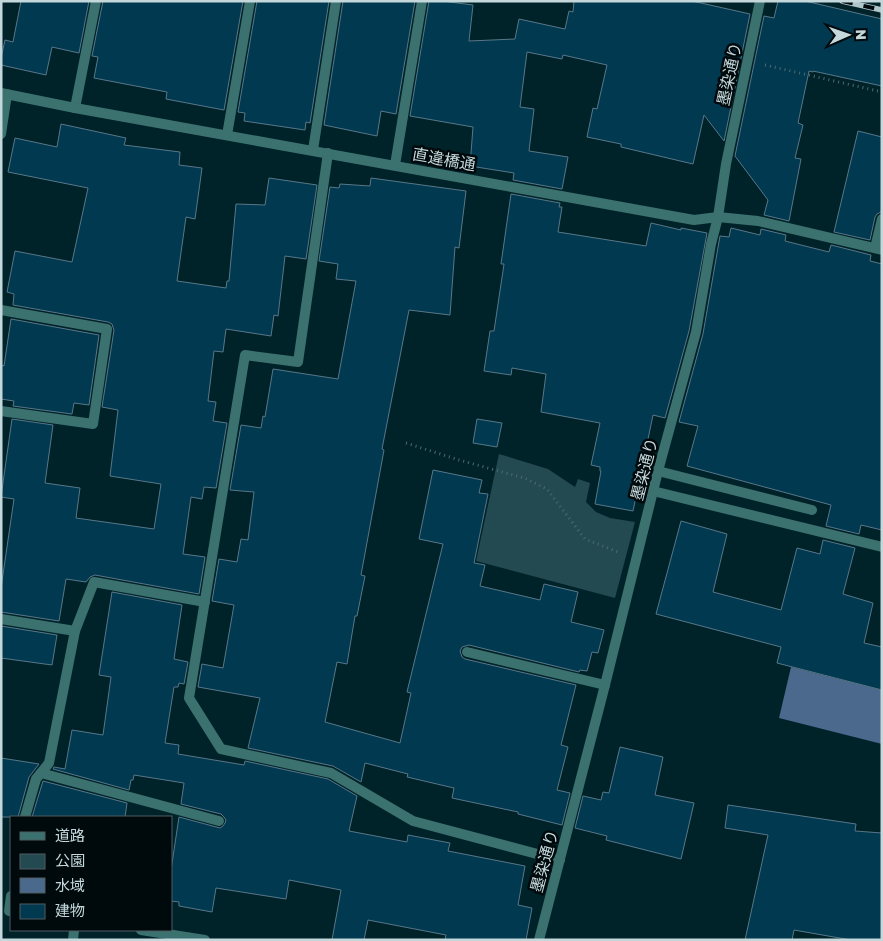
<svg xmlns="http://www.w3.org/2000/svg" width="883" height="941" viewBox="0 0 883 941" font-family="'Golos Text','Noto Sans JP',sans-serif">
<style>
.green{fill:#234951}
.water{fill:#4a698d}
.building{fill:#003950;stroke:#587788}
.lines{fill:none;stroke-linecap:round;stroke-linejoin:round}
.path{stroke:#4d6a70;stroke-width:3;stroke-dasharray:1 4;stroke-linecap:butt}
.service{stroke:#3b716e;stroke-width:10}
.minor{stroke:#3b716e;stroke-width:10}
.rail-casing{stroke:#afc5c9;stroke-width:5.5}
.rail{stroke:#000a0d;stroke-width:4;stroke-dasharray:11;stroke-linecap:butt}
.labels{text-anchor:middle;dominant-baseline:central;stroke-width:5;stroke-linejoin:round;paint-order:stroke}
.street-label{font-size:16px;fill:#c4d8dc;stroke:#000a0d}
</style>
<rect width="100%" height="100%" fill="#00232a"/>
<!-- green -->
<path class="green" d="M499 454 548 469 575 487 578 479 590 483 586 502 596 512 610 518 635 522 615 598 476 561Z"/>
<!-- water -->
<path class="water" d="M791 667 882 690V744L779 718Z"/>
<!-- building -->
<g class="building">
<path d="M21 1H89L79 53 52 47 46 75 1 65V58L5 40 13 42Z"/>
<path d="M103 1H243L224 110 166 99 167 92 94 78 98 57 92 56Z"/>
<path d="M257 1H329L310 123 306 122 305 130 244 121 245 113 238 112Z"/>
<path d="M343 1H415L396 114 381 111 377 136 324 125Z"/>
<path d="M429 1H442L473 5 469 41 515 39 519 19 565 29 569 11 573 12 574 1H692L750 14 724 141 704 115 693 164 621 147V144L587 137 593 108 597 109 607 65 563 55 562 59 527 52 520 107 534 109 529 151 568 157 562 189 513 180 514 173 470 166 473 127 410 116Z"/>
<path d="M778 1H805L882 19V86L813 71V72L809 71 798 123 803 125 795 158 801 159 789 221 764 215 768 200 735 156 764 16 774 18Z"/>
<path d="M61 124 126 138 124 145 180 152 179 165 202 168 195 219 186 217 177 281 226 288 227 281H229L236 204 265 205 269 178 317 185 306 259 285 256 278 316 274 315 271 336 226 329 223 352 214 351 208 401 216 402 213 421 227 423 216 488 204 487 202 499 191 497 183 554 205 557 199 594 95 575 90 577 86 582 66 579 59 621 1 612V588L14 499 1 497 12 419 53 425 45 483 80 488 76 518 154 529 161 484 110 476 118 410 102 407 114 330 112 324 108 322 13 305 14 294 7 292 15 251 72 262 88 188 8 172 15 138 57 147Z"/>
<path d="M858 131 882 137V208L881 212 877 214 875 217 870 240 834 232Z"/>
<path d="M371 178 466 191 459 248 455 247 450 315 409 310 382 449 384 450 361 575 365 576 357 616H355L347 664 337 662 325 722 400 743 411 693 407 692 443 544 419 539 433 470 482 480 479 493 488 494 474 563 485 565 480 586 540 600 544 584 578 592 571 622 604 630 598 653 592 652 587 671 580 670 579 672 469 645 462 647 460 651 462 657 465 659 576 685 561 745 568 747 557 790 570 793 562 825 518 814V812L452 798 454 788 407 777 408 774 365 763 361 782 333 766 248 748 260 698 198 687 202 664 223 668 234 605 212 601 219 559 237 562 241 539 248 540 254 492 230 490 241 425 261 428 263 416 265 417 273 369 338 379 356 281 336 279 338 264 319 261 330 187 339 188 340 184 370 186Z"/>
<path d="M511 194 560 203 559 207H562L558 232 646 246 651 223 681 230V228L707 233 689 331 665 418 653 415 633 511 595 504 601 471H600V467L591 465 600 423 541 412 546 374 512 368 511 375 484 371 490 331H494L504 264H501Z"/>
<path d="M731 228 760 235 761 229 786 235 785 241 829 252 831 245 871 255 870 261 882 264V530L861 525 859 534 826 526 831 505 687 466 698 426 679 422 703 334 720 236 729 237Z"/>
<path d="M11 319 99 335 89 405 74 403 72 414 13 406 14 401 1 399V365L4 366Z"/>
<path d="M477 419 502 423 497 447 473 443Z"/>
<path d="M681 521 727 534 713 592 781 610 797 548 820 554 823 540 855 548 843 594 873 603 864 643 882 647V690L777 663 781 647 656 614Z"/>
<path d="M112 592 182 605 174 659 188 662 184 684 179 683 178 687H174L165 743 179 745 178 754 244 765 245 761 328 779 357 796 349 831 407 842 408 835 450 843 448 851 525 866 518 905 532 908 526 940H445L446 935 368 920 364 940H332L341 890 289 880 286 899 216 888 212 912 179 906V902L171 901V870L179 817 220 828 223 826 225 823 226 820 224 817 221 814 181 804 184 783 134 775 133 780H131L129 790 53 769 54 767 65 769 72 730 103 735 111 677 99 675Z"/>
<path d="M1 626 57 635 52 665 1 658Z"/>
<path d="M620 747 663 757 655 795 694 803 681 859 606 840 607 836 575 828 583 796 601 800 603 792 609 793Z"/>
<path d="M1 758 39 764 29 777 18 817H1Z"/>
<path d="M43 781 127 803 125 817H32Z"/>
<path d="M728 805 856 824 855 831 882 833V940H851L794 930 792 940H745L768 835 725 828Z"/>
</g>
<g class="lines">
<!-- path -->
<g class="path">
<path d="M765 65 882 92"/>
<path d="M406 443 459 460 524 478 547 489 585 539 618 552"/>
</g>
<!-- service -->
<g class="service">
<path d="M75 108 96 1"/>
<path d="M227 135 250 1"/>
<path d="M313 150 336 1"/>
<path d="M395 165 422 1"/>
<path d="M875 248 882 219"/>
<path d="M1 310 107 329 93 424 1 411"/>
<path d="M653 491 882 547"/>
<path d="M1 619 75 631 49 763 36 779 25 817"/>
<path d="M75 631 94 582 205 602"/>
<path d="M467 652 605 685"/>
<path d="M41 773 219 821"/>
<path d="M11 896 9 911H11"/>
<path d="M73 940 74 930"/>
</g>
<!-- minor -->
<g class="minor">
<path d="M1 93 75 108 694 220 718 217 758 221 882 250"/>
<path d="M1 134 7 94"/>
<path d="M328 153 298 362 245 355 189 698 221 749 331 773 413 821 560 860"/>
<path d="M658 471 812 510"/>
<path d="M141 930 205 940"/>
<path d="M539 940 605 685 658 471 696 332 711 244 718 217 726 164 760 1"/>
</g>
<defs>
<path id="rail" d="M842 1 882 10"/>
</defs>
<!-- rail casing -->
<use href="#rail" class="rail-casing"/>
<!-- rail -->
<use href="#rail" class="rail"/>
</g>
<g class="labels">
<!-- street labels -->
<g class="street-label">
<text transform="translate(729 74) rotate(-78)">墨染通り</text>
<text transform="translate(444 159) rotate(10)">直違橋通</text>
<text transform="translate(644 469) rotate(-76)">墨染通り</text>
<text transform="translate(544 861) rotate(-75)">墨染通り</text>
</g>
</g>
<!-- border -->
<rect width="883" height="941" fill="none" stroke="#c4d8dc" stroke-width="5"/>
<!-- legend -->
<rect x="10" y="816" width="162" height="115" fill="#000a0d" stroke="#4e5c60"/>
<rect x="20" y="832" width="25" height="8" fill="#3b716e" stroke="#4e5c60"/>
<text x="55" y="841" font-size="15" fill="#c4d8dc">道路</text>
<rect x="20" y="854" width="25" height="15" fill="#234951" stroke="#4e5c60"/>
<text x="55" y="866" font-size="15" fill="#c4d8dc">公園</text>
<rect x="20" y="878" width="25" height="15" fill="#4a698d" stroke="#4e5c60"/>
<text x="55" y="891" font-size="15" fill="#c4d8dc">水域</text>
<rect x="20" y="904" width="25" height="15" fill="#003950" stroke="#4e5c60"/>
<text x="55" y="916" font-size="15" fill="#c4d8dc">建物</text>
<!-- north arrow -->
<g transform="translate(848 35) rotate(88)" stroke="#000a0d" stroke-width="4" paint-order="stroke">
<path d="M0-4L9 19L0 12L-9 19Z" fill="#c4d8dc"/>
<text y="-8" font-size="14" font-weight="bold" text-anchor="middle" fill="#c4d8dc">N</text>
</g>
</svg>
